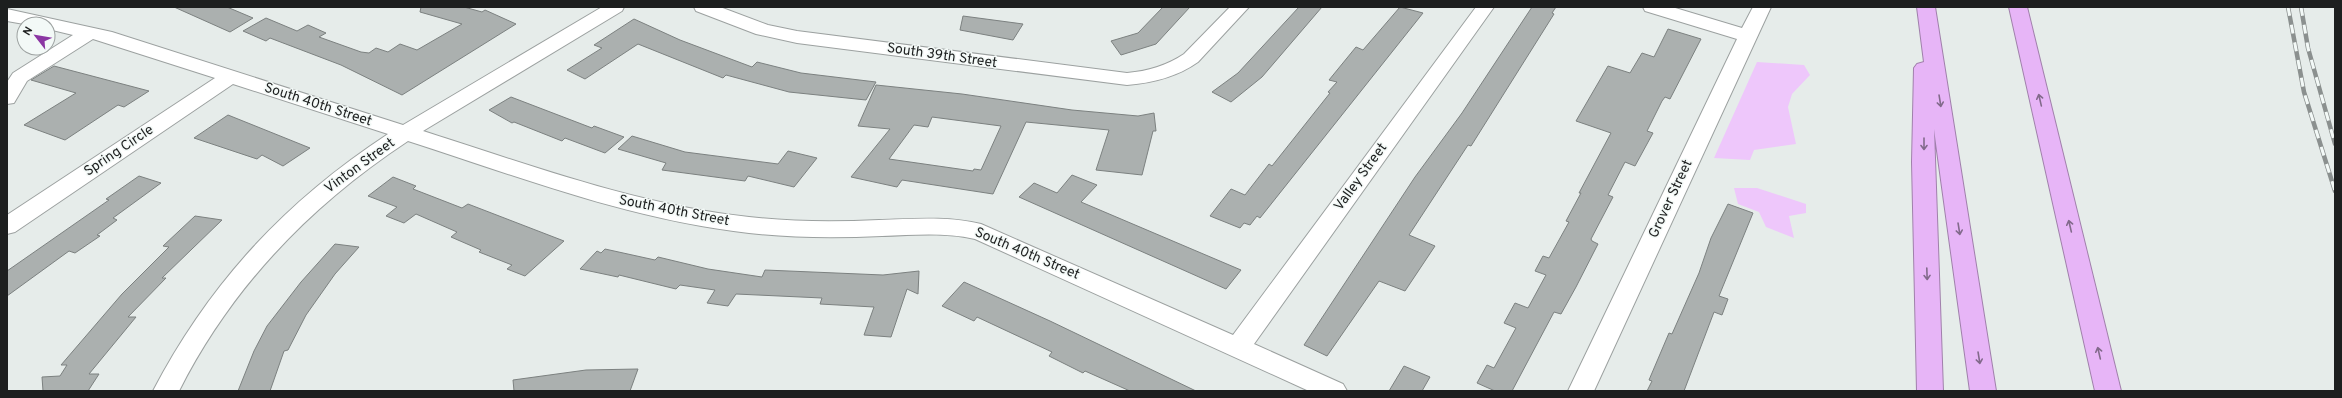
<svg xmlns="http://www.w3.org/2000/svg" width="2342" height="398" viewBox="0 0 2342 398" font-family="Overpass,sans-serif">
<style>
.green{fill:#eec7fb}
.building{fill:#abb0af;stroke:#7c8180;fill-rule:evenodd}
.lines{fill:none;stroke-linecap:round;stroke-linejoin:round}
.minor-casing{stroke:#9ca1a0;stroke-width:2}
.highway-casing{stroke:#a080ab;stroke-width:2}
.minor{fill:#fff;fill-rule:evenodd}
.highway{fill:#e7b5f7;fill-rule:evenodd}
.rail-casing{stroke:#8b908f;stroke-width:4.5}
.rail{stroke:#f3f9f7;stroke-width:3;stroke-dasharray:9;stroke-linecap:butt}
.oneway{stroke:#826a8b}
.labels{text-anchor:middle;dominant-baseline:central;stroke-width:3;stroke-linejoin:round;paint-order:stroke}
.street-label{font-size:14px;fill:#1d1f1f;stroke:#f3f9f7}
</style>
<rect width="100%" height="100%" fill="#e6ecea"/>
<!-- green -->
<g class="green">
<path d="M1757 62 1804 65 1810 75 1792 94 1788 107 1796 144 1754 150 1750 160 1714 158Z"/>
<path d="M1734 188H1757L1806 204V213L1789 216 1794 238 1766 227 1759 212 1738 204Z"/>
</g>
<!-- building -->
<g class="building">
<path d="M174 7H227L253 18 230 32Z"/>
<path d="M421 7H464L482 12 485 10 516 24 402 95 341 65 270 38 266 41 243 31 266 18 297 31 308 25 326 33 319 37 361 52 369 53 376 48 388 52 400 44 417 50 462 24 420 12Z"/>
<path d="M1163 7H1190L1156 44 1121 55 1111 41 1138 33Z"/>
<path d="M1299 7H1322L1262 77 1231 102 1212 92 1238 73Z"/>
<path d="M1400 7 1423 13 1260 218 1257 216 1250 225 1244 223 1240 228 1210 216 1231 189 1245 195 1269 164 1272 166 1330 93 1328 92 1337 82 1329 80 1356 47 1363 50Z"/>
<path d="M1532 7H1556L1552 13 1554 14 1471 146 1468 145 1409 235 1435 246 1405 291 1379 281 1327 356 1304 345 1415 177 1462 113Z"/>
<path d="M963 16 1023 24 1013 40 960 30Z"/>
<path d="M634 19 680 40 752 67 757 62 801 73 876 82 866 100 789 92 726 75 723 78 638 44 585 79 567 70 602 48 594 45Z"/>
<path d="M1668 29 1701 39 1670 99 1665 97 1662 101 1647 131 1653 133 1635 166 1625 162 1608 195 1613 197 1591 239 1592 241 1598 244 1576 287 1561 314 1554 312 1512 391H1495L1477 383 1487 365 1494 368 1516 328 1504 323 1515 303 1528 308 1546 275 1535 271 1543 256 1549 258 1569 222 1566 221 1581 193H1579L1611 133 1576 121 1608 66 1630 73 1642 53 1654 57Z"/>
<path d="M54 66 149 91 124 107 118 105 65 140 24 125 76 93 31 80Z"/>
<path d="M876 85 962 94 1072 110 1138 116 1154 113 1156 131H1153L1142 175 1096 170 1109 130 1026 122 993 194 902 180 897 187 851 177 890 129 858 126ZM932 117 1001 126 981 170 974 169 973 171 889 159 914 125 928 127Z"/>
<path d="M511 97 592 128 594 126 624 137 605 153 565 138 562 141 514 122 512 123 489 110Z"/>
<path d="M228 115 310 148 283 166 262 155 257 159 194 138Z"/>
<path d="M632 136 685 152 778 164 788 151 817 158 794 187 748 176 745 181 662 170 666 163 618 149Z"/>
<path d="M1072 175 1097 185 1081 202 1241 270 1226 289 1019 197 1034 183 1057 193Z"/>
<path d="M139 176 161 183 113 218 117 220 97 235 100 236 75 253 69 251 7 296V271L109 200 106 199Z"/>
<path d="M393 177 416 186 413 189 462 208 468 204 564 241 525 276 507 269 512 265 479 252 481 250 451 237 457 232 416 214 404 223 386 216 397 207 368 196Z"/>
<path d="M1728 204 1753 213 1719 296 1728 299 1722 315 1714 312 1684 391H1647L1652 381 1649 380 1669 333 1672 334 1699 273 1711 238Z"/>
<path d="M195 216 222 220 162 278H166L128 317H136L89 374H99L88 391H43L42 377 60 376 67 365H61L122 294 169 247 163 246Z"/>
<path d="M335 244 359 247 335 274 306 315 288 350 284 351 270 391H238L254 351 267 326 301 282Z"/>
<path d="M605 249 655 260 658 257 708 269 762 277 765 270 883 275 919 271 918 294 907 289 891 337 864 335 874 307 820 304 822 298 736 294 728 306 707 303 715 290 680 285 676 289 619 275 618 277 580 269 597 251 601 253Z"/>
<path d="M964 282 1050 321 1196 391H1130L1085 371 1083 373 1049 356 1052 352 977 317 974 321 942 306Z"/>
<path d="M1404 366 1430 377 1422 391H1389Z"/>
<path d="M638 369 630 391H514L513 380 586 370Z"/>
</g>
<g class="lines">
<defs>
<g id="minor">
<path d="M602 7H624L622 11 423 131C530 165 637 205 749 217 792 222 836 222 879 220 913 219 947 216 981 224L1233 335 1476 7H1494L1254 344 1343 384 1347 391H1309L975 239C945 232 913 235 882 236 837 238 793 238 749 233 631 220 520 177 408 141 311 205 232 286 179 391H153C210 282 286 201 388 134L233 84 15 232 7 234V215L215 78 93 39 27 81 14 103 7 104V82L13 73 73 35 48 29V24H24L7 21V9L112 32 403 125Z"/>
<path d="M694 7H720L768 25 797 31 1127 73C1148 71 1166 66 1184 54L1230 7H1249L1198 62C1177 77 1152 83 1127 85L797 43 756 34 696 11Z"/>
<path d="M1643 7H1672L1742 28 1753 7H1771L1594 391H1568L1737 39 1645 11Z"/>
</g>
<g id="highway">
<path d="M1917 7H1935L1996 391H1970L1934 129 1943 391H1917L1912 162 1914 68 1917 64 1924 62Z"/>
<path d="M2009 7H2027L2121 391H2095Z"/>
</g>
</defs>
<!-- minor casing -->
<use href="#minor" class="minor-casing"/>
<!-- highway casing -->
<use href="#highway" class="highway-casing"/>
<!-- minor -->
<use href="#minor" class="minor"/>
<!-- highway -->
<use href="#highway" class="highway"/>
<defs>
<g id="rail">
<path d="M2288 7 2304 92 2335 191"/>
<path d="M2301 7 2308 48 2335 144"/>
</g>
</defs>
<!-- rail casing -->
<use href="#rail" class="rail-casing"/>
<!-- rail -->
<use href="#rail" class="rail"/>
</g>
<!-- one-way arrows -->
<defs><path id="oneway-shaft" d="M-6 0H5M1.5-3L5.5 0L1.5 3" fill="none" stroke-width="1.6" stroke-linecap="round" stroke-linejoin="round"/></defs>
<g class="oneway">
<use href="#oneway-shaft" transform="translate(2040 100) rotate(-103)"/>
<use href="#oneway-shaft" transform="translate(1940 101) rotate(81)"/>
<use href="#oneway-shaft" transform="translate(1924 144) rotate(90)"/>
<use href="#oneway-shaft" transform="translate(2070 226) rotate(-103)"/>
<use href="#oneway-shaft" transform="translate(1959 229) rotate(81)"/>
<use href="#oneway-shaft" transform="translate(1927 274) rotate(88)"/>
<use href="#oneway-shaft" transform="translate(2099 353) rotate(-103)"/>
<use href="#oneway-shaft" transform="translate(1979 358) rotate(81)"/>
</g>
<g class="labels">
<!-- street labels -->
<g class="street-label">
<text transform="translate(942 56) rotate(8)">South 39th Street</text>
<text transform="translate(318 105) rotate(18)">South 40th Street</text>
<text transform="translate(119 151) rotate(-34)">Spring Circle</text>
<text transform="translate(360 166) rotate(-36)">Vinton Street</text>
<text transform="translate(1361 177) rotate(-54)">Valley Street</text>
<text transform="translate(1671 199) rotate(-65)">Grover Street</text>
<text transform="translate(674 211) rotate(11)">South 40th Street</text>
<text transform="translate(1027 254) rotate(23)">South 40th Street</text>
</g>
</g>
<!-- border -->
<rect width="2342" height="398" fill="none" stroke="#1d1f1f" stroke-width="16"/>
<!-- north arrow -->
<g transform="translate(36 36) rotate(301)"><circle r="19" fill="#f3f9f7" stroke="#9da2a1"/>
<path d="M0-3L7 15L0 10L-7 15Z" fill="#8b36a3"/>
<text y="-6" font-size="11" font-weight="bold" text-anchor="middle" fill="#1d1f1f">N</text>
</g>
</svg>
